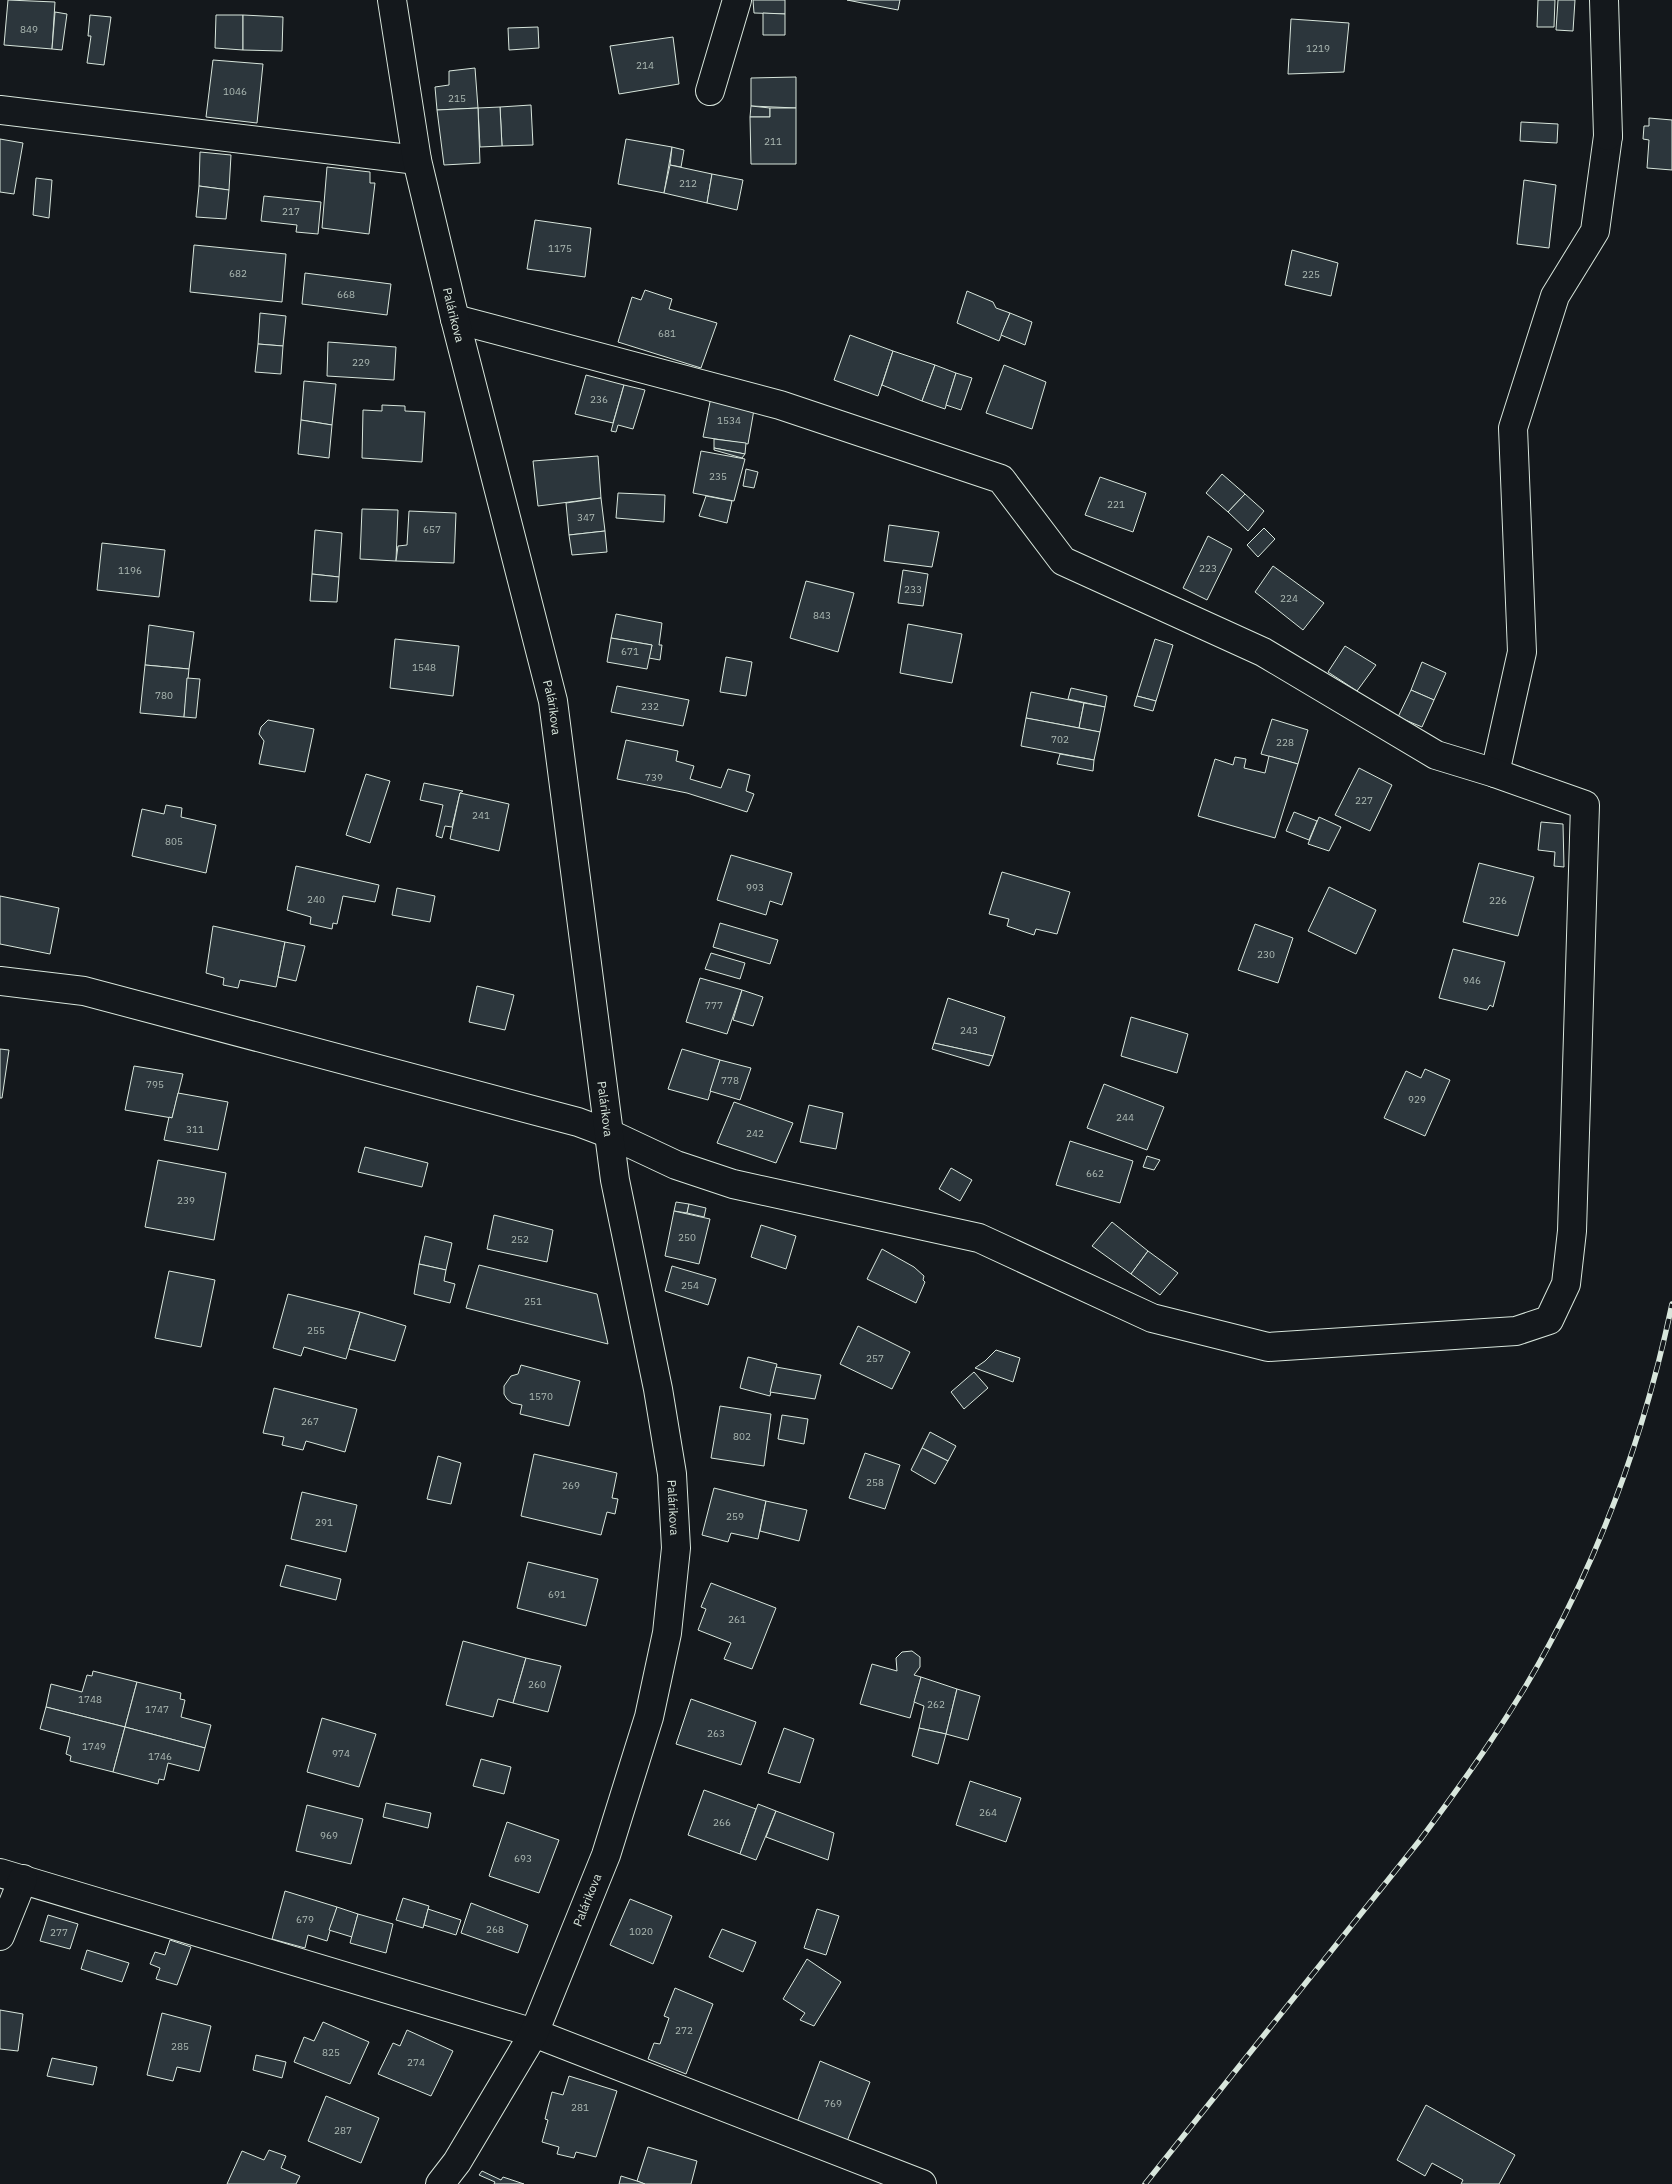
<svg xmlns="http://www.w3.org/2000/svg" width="1672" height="2184" viewBox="0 0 1672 2184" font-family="'IBM Plex Sans',sans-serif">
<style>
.building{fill:#2c363c;stroke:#d8e6dc}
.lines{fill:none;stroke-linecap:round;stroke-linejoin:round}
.minor-casing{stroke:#d8e6dc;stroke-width:30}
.tertiary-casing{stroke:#d8e6dc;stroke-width:30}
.secondary-casing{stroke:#d8e6dc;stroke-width:30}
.minor{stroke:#14181c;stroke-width:28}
.tertiary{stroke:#14181c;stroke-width:28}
.secondary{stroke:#14181c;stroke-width:28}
.rail-casing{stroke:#d8e6dc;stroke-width:5.5}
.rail{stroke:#14181c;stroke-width:4;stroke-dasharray:11;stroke-linecap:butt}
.labels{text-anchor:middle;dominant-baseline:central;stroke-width:4;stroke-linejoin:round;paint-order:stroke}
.number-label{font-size:10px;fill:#adbab4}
.street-label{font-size:12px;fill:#d8e6dc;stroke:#14181c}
</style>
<rect width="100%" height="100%" fill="#14181c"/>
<!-- building -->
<g class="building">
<path d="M8 0 55 2 52 49 4 45Z"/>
<path d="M753 0H785V14L754 13Z"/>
<path d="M847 0H900L898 10Z"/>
<path d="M1538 0H1555L1554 27H1537Z"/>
<path d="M1558 0H1575L1573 31 1556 30Z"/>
<path d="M55 12 67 14 62 50 52 49Z"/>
<path d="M763 13 785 14V35H763Z"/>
<path d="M90 15 111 17 104 65 87 63 91 36H88Z"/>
<path d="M216 15H243V50L215 48Z"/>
<path d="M243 15 283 17 282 51 243 50Z"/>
<path d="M1291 19 1349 23 1344 72 1288 74Z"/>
<path d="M538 27 539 48 509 50 508 28Z"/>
<path d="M673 37 679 84 619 94 610 46Z"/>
<path d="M213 60 263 64 257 123 206 117Z"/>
<path d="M475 68 478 108 437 110 435 87 449 85V71Z"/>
<path d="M796 77V108L751 106V78Z"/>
<path d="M531 105 533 145 502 146 500 107Z"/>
<path d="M751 106 770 108V117H750Z"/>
<path d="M500 107 502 146 480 147 478 108Z"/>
<path d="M478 108 480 163 444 165 437 110Z"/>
<path d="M770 108H796V164H751L750 117H770Z"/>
<path d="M1649 118 1672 120V170L1647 168 1649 140 1643 139 1644 126H1649Z"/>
<path d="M1521 122 1558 124 1557 143 1520 141Z"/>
<path d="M0 139 23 143 14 194 0 192Z"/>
<path d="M626 139 672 147 664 193 618 184Z"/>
<path d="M672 147 684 150 681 167 670 165Z"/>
<path d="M200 152 231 155 229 190 199 186Z"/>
<path d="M670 165 712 174 707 203 664 193Z"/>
<path d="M327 167 370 172V183H375L369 234 322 228Z"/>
<path d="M712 174 743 180 737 210 707 203Z"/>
<path d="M36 178 52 180 49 218 33 215Z"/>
<path d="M1524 180 1556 185 1549 248 1517 244Z"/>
<path d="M199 186 229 190 226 219 196 217Z"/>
<path d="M264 196 321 202 318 234 296 232 297 225 261 221Z"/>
<path d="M535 220 591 228 585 277 527 269Z"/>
<path d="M194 245 286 254 282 302 190 292Z"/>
<path d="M1292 250 1338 263 1331 296 1285 285Z"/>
<path d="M305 273 391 284 387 315 302 304Z"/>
<path d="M645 290 672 299 669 309 717 323 701 368 618 342 632 297 641 300Z"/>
<path d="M967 291 993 302 996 308 1010 313 999 341 957 323Z"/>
<path d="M260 313 286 316 283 346 258 344Z"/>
<path d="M1010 313 1032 322 1025 345 1001 335Z"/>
<path d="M850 335 893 351 878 396 834 380Z"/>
<path d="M328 342 396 347 394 380 327 376Z"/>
<path d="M258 344 283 346 281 374 255 372Z"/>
<path d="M893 351 935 365 922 401 882 385Z"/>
<path d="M935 365 956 373 945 409 922 401Z"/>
<path d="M1004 365 1046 382 1032 429 986 413Z"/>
<path d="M956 373 972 378 961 410 946 405Z"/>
<path d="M586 375 624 385 613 423 575 414Z"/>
<path d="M304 381 336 384 332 425 301 420Z"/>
<path d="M624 385 645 390 633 429 618 425 616 432 611 431Z"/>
<path d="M711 397 755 404 748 444 703 437Z"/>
<path d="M382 405 405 406V411L425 412 422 462 362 458 363 410 382 411Z"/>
<path d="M301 420 332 425 329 458 298 454Z"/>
<path d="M714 439 746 443 745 454 714 448Z"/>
<path d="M714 448 745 454 742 458 714 450Z"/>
<path d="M701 451 745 459 734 501 693 493Z"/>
<path d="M598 456 601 498 538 506 533 461Z"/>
<path d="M746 469 758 472 754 488 743 486Z"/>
<path d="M1222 474 1245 494 1228 512 1206 493Z"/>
<path d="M1100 477 1146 493 1133 532 1085 515Z"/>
<path d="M618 493 665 495 664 522 616 518Z"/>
<path d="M1245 494 1264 511 1248 531 1228 512Z"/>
<path d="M706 496 732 501 727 523 699 516Z"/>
<path d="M601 498 605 531 569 535 566 503Z"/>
<path d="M362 509 398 510 396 561 360 559Z"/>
<path d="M409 511 456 513 454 563 396 561 398 546 407 545Z"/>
<path d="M889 525 939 532 932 567 884 561Z"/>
<path d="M1264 528 1275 539 1258 557 1247 545Z"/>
<path d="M315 530 342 533 339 577 312 574Z"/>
<path d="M605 531 607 552 572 555 569 535Z"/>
<path d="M1208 536 1232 549 1207 600 1183 588Z"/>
<path d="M102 543 165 550 159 597 97 590Z"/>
<path d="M1273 566 1324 603 1303 630 1255 592Z"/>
<path d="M903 570 928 574 923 606 898 603Z"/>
<path d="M312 574 339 577 337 602 310 601Z"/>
<path d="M806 581 854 593 838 652 790 638Z"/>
<path d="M616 614 662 623 659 645H662L660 660 649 658 652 645 611 638Z"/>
<path d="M908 624 962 634 952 683 900 673Z"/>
<path d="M149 625 194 632 189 669 145 665Z"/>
<path d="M611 638 652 645 647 669 607 662Z"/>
<path d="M395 639 459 646 453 696 390 688Z"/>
<path d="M1155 639 1173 645 1156 701 1137 696Z"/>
<path d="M1345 646 1376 665 1357 691 1328 672Z"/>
<path d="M726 657 752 662 746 696 720 692Z"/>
<path d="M1422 662 1446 673 1434 700 1411 690Z"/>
<path d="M145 665 189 669 184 717 140 713Z"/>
<path d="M187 678 200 679 196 718 184 717Z"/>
<path d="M617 686 689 700 683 726 611 712Z"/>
<path d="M1071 688 1107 696 1105 707 1068 699Z"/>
<path d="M1411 690 1434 700 1422 727 1398 717Z"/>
<path d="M1031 692 1084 703 1079 728 1026 718Z"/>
<path d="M1137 696 1156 701 1153 711 1134 706Z"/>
<path d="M1084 703 1105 707 1100 732 1079 728Z"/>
<path d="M1026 718 1100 732 1094 760 1021 746Z"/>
<path d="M1272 719 1308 730 1298 764 1261 754Z"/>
<path d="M268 720 314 729 305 772 259 764 264 741 259 734 261 727Z"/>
<path d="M626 740 678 751 676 761 694 766 690 779 721 788 728 769 750 775 746 791 754 794 747 812 687 793 617 779Z"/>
<path d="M1060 754 1094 760 1093 771 1057 764Z"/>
<path d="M1269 756 1298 764 1275 838 1198 816 1215 759 1233 765 1235 757 1246 759 1244 768 1265 773Z"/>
<path d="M1359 768 1392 785 1370 831 1335 815Z"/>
<path d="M366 774 390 781 370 843 346 835Z"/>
<path d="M424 783 463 791 460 793 452 827 445 826 442 838 436 836 443 805 420 800Z"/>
<path d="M460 793 509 804 499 851 450 839Z"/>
<path d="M166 805 182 808 181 817 216 825 206 873 132 856 142 809 164 814Z"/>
<path d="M1294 812 1317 821 1309 840 1286 831Z"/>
<path d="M1319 817 1341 827 1329 851 1308 844Z"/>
<path d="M1541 822 1563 824 1564 867 1554 866 1555 852 1538 850Z"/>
<path d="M731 855 792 873 782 905 770 901 766 915 717 900Z"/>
<path d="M1479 863 1534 877 1518 936 1463 922Z"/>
<path d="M296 866 379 885 375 902 343 896 337 924 333 923 332 929 310 924 311 917 287 910Z"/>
<path d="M1002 872 1070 892 1057 934 1036 929 1034 935 1007 926 1009 919 989 914Z"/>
<path d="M1329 887 1376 910 1356 954 1308 931Z"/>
<path d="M397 888 435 896 430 922 392 915Z"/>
<path d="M0 896 59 908 50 954 0 944Z"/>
<path d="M720 923 778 940 770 964 713 947Z"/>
<path d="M1255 924 1293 938 1278 983 1238 970Z"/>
<path d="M213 926 285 942 276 987 240 980 238 988 223 985 224 978 206 973Z"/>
<path d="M285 942 305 946 296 981 278 977Z"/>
<path d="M1453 949 1505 962 1493 1007 1490 1005 1487 1010 1439 998Z"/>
<path d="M711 953 745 963 740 979 705 969Z"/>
<path d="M700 978 742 990 727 1034 686 1022Z"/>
<path d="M477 986 514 995 505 1030 469 1022Z"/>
<path d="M742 990 763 997 753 1026 733 1020Z"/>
<path d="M948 998 1005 1017 993 1056 934 1043Z"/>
<path d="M1131 1017 1188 1034 1177 1073 1121 1056Z"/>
<path d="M934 1043 993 1056 989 1066 932 1049Z"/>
<path d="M0 1049 9 1050 2 1098H0Z"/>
<path d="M682 1049 720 1060 708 1100 668 1089Z"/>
<path d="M720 1060 751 1068 740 1100 710 1091Z"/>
<path d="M134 1066 183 1074 172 1118 125 1110Z"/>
<path d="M1425 1069 1450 1080 1425 1136 1384 1118 1406 1071 1421 1078Z"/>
<path d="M1104 1084 1164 1107 1147 1150 1087 1128Z"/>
<path d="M178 1093 228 1102 218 1150 164 1140 169 1117 172 1118Z"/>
<path d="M734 1102 793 1123 776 1163 717 1143Z"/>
<path d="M809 1105 843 1113 836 1149 800 1142Z"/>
<path d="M1070 1141 1133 1161 1120 1203 1056 1185Z"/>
<path d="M365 1147 428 1163 422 1187 358 1172Z"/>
<path d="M1147 1156 1160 1160 1154 1170 1143 1167Z"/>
<path d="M158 1160 226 1173 214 1240 145 1227Z"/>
<path d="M951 1168 972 1180 960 1201 939 1189Z"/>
<path d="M676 1202 689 1204 687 1213 674 1211Z"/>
<path d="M689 1204 706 1208 704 1217 687 1213Z"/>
<path d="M674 1211 710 1219 699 1264 665 1256Z"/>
<path d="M494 1215 553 1230 547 1262 487 1249Z"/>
<path d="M1112 1222 1148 1251 1131 1274 1092 1246Z"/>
<path d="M761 1225 796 1236 786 1269 751 1257Z"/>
<path d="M425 1236 452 1243 446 1270 419 1264Z"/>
<path d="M882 1249 914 1267 924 1276 923 1280 925 1282 916 1303 867 1279Z"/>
<path d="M1148 1251 1178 1273 1160 1295 1131 1274Z"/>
<path d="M419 1264 446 1270 444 1281 455 1284 450 1303 414 1294Z"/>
<path d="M479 1265 597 1294 608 1344 466 1308Z"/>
<path d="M672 1266 716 1279 708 1305 665 1291Z"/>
<path d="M169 1271 215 1280 201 1347 155 1338Z"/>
<path d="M288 1294 360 1312 346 1359 304 1347 301 1356 273 1348Z"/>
<path d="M360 1312 406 1326 395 1361 349 1349Z"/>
<path d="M858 1326 910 1352 892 1389 840 1364Z"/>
<path d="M996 1350 1020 1358 1013 1382 975 1368 985 1361Z"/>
<path d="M748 1357 777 1364 770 1396 740 1388Z"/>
<path d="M521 1365 580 1381 569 1426 520 1414 522 1405 512 1403 507 1399 504 1394V1386L511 1376 518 1374Z"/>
<path d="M776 1367 821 1375 815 1399 770 1392Z"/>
<path d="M974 1372 988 1388 964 1409 951 1392Z"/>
<path d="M274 1388 357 1409 345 1452 306 1441 303 1450 282 1445 284 1437 263 1433Z"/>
<path d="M720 1406 771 1414 764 1466 711 1458Z"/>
<path d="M782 1415 808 1419 804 1444 778 1439Z"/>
<path d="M930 1432 956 1446 948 1461 922 1448Z"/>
<path d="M922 1448 948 1461 935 1484 911 1470Z"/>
<path d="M865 1453 900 1465 885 1509 849 1498Z"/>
<path d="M534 1454 617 1473 612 1498 618 1499 615 1514 607 1512 601 1535 521 1516Z"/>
<path d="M438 1456 461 1463 451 1504 427 1499Z"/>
<path d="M714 1488 766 1501 758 1539 731 1533 728 1542 702 1535Z"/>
<path d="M302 1492 357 1505 346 1552 291 1539Z"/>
<path d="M766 1501 807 1510 799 1541 760 1531Z"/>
<path d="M528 1562 598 1579 586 1626 517 1608Z"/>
<path d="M286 1565 341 1579 336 1600 280 1586Z"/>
<path d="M711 1583 776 1608 752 1669 724 1659 731 1643 698 1630 706 1609 701 1607Z"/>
<path d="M463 1641 526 1658 513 1703 498 1699 493 1717 446 1705Z"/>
<path d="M912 1651 920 1657V1667L914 1675 921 1677 910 1718 860 1704 872 1664 897 1671 896 1658 902 1652Z"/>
<path d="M526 1658 561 1666 548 1712 513 1703Z"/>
<path d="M93 1671 137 1682 125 1727 46 1707 51 1684 82 1692 87 1675 92 1676Z"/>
<path d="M921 1677 957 1689 946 1734 919 1728 924 1706 914 1702Z"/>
<path d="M137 1682 181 1693 180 1699 185 1700 181 1717 211 1725 205 1748 125 1727Z"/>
<path d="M957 1689 980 1696 968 1740 946 1734Z"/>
<path d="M691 1699 756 1722 741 1765 676 1744Z"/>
<path d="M46 1707 125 1727 113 1772 70 1761 71 1756 66 1754 70 1737 40 1729Z"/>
<path d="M322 1718 376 1734 359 1787 307 1772Z"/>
<path d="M125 1727 205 1748 199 1771 168 1763 164 1780 159 1779 158 1784 113 1772Z"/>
<path d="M784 1728 814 1739 800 1783 768 1773Z"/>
<path d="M919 1728 946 1734 938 1764 912 1756Z"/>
<path d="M481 1759 511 1767 504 1794 473 1786Z"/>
<path d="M970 1781 1021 1798 1006 1842 956 1825Z"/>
<path d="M704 1790 756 1809 740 1854 688 1835Z"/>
<path d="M386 1803 431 1813 428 1828 383 1817Z"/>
<path d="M758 1804 776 1811 756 1860 740 1854Z"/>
<path d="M307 1805 363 1819 351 1864 296 1851Z"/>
<path d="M776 1811 834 1833 828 1860 766 1837Z"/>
<path d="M507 1822 559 1840 539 1893 489 1876Z"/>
<path d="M285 1891 337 1907 327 1941 308 1935 305 1948 272 1939Z"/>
<path d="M403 1898 429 1906 423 1928 396 1920Z"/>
<path d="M630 1899 672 1916 653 1964 610 1945Z"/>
<path d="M471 1903 528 1925 518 1953 461 1933Z"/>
<path d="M337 1907 358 1914 352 1937 329 1930Z"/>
<path d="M428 1909 461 1920 456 1935 424 1925Z"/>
<path d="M817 1909 839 1916 826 1955 804 1948Z"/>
<path d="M358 1914 393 1924 386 1953 350 1943Z"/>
<path d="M48 1915 78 1924 70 1949 40 1941Z"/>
<path d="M722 1929 756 1942 743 1972 709 1957Z"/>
<path d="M170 1940 191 1947 177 1985 156 1979 160 1968 150 1964 155 1952 165 1955Z"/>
<path d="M87 1950 129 1963 122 1982 81 1969Z"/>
<path d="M807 1959 841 1982 814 2026 800 2020 805 2013 783 1999Z"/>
<path d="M675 1988 713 2004 686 2074 648 2059 654 2043 660 2044 669 2018 664 2016Z"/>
<path d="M0 2010 23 2014 18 2051 0 2049Z"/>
<path d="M162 2013 211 2026 200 2072 177 2067 173 2081 147 2075Z"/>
<path d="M323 2022 369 2042 350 2084 294 2062 304 2037 314 2041Z"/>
<path d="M407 2030 453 2051 431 2096 378 2074 393 2043 400 2046Z"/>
<path d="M256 2055 286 2062 282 2078 253 2070Z"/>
<path d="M52 2058 97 2067 93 2085 47 2076Z"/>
<path d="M820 2061 870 2082 846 2144 796 2125Z"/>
<path d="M569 2076 617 2091 596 2157 576 2152 574 2158 557 2154 559 2147 542 2142 548 2120 545 2119 552 2092 563 2095Z"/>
<path d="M326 2096 379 2118 361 2163 308 2141Z"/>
<path d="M1426 2105 1515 2155 1499 2184H1461L1463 2180 1432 2163 1425 2176 1397 2160Z"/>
<path d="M648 2147 697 2161 691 2184H645L637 2181Z"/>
<path d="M269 2150 286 2156 281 2168 300 2176 296 2184H227L242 2151 264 2160Z"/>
<path d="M482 2171 501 2180 503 2177 524 2184H494L495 2182 479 2175Z"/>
<path d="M621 2176 637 2181 645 2184H619Z"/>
</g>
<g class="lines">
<defs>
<g id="minor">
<path d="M710 91 737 0"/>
<path d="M0 110 417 160"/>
<path d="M1495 773 1522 652 1513 428 1555 296 1595 231 1608 136"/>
<path d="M0 981 84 991 578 1122 610 1134 676 1165 733 1184 979 1238 1152 1318 1268 1347 1516 1331 1549 1320 1566 1284 1572 1231 1585 805 1495 773 1436 755 1263 652 1063 561 1001 479 780 405 455 319"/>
<path d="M0 1873 534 2033 922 2184"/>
<path d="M0 1936 23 1879"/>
</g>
<path id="tertiary" d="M1604 0 1608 136"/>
<g id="secondary">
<path id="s1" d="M392 0 417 160 455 319 553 701 615 1180 658 1389 672 1474 676 1548 667 1633 649 1717 606 1855 534 2033 457 2162 440 2184"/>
</g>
</defs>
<!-- minor casing -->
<use href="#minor" class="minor-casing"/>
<!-- tertiary casing -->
<use href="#tertiary" class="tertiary-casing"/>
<!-- secondary casing -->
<use href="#secondary" class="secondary-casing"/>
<!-- minor -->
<use href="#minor" class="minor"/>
<!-- tertiary -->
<use href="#tertiary" class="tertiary"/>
<!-- secondary -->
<use href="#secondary" class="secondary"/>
<defs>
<path id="rail" d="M1145 2184 1420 1840C1467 1777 1512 1714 1549 1645 1607 1538 1647 1423 1672 1304"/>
</defs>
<!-- rail casing -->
<use href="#rail" class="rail-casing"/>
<!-- rail -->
<use href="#rail" class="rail"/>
</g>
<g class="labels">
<!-- number labels -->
<g class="number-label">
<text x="29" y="29">849</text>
<text x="1318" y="48">1219</text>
<text x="645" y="65">214</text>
<text x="235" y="91">1046</text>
<text x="457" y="98">215</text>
<text x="773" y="141">211</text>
<text x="688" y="183">212</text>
<text x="291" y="211">217</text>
<text x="560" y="248">1175</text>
<text x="238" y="273">682</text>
<text x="1311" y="274">225</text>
<text x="346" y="294">668</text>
<text x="667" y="333">681</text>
<text x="361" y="362">229</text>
<text x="599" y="399">236</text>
<text x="729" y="420">1534</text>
<text x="718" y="476">235</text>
<text x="1116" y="504">221</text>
<text x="586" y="517">347</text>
<text x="432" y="529">657</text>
<text x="1208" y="568">223</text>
<text x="130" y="570">1196</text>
<text x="913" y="589">233</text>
<text x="1289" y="598">224</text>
<text x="822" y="615">843</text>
<text x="630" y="651">671</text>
<text x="424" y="667">1548</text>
<text x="164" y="695">780</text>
<text x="650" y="706">232</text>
<text x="1060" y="739">702</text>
<text x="1285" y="742">228</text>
<text x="654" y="777">739</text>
<text x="1364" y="800">227</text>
<text x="481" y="815">241</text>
<text x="174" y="841">805</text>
<text x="755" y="887">993</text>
<text x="316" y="899">240</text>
<text x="1498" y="900">226</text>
<text x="1266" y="954">230</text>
<text x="1472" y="980">946</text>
<text x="714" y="1005">777</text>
<text x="969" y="1030">243</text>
<text x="730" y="1080">778</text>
<text x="155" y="1084">795</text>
<text x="1417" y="1099">929</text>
<text x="1125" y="1117">244</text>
<text x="195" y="1129">311</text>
<text x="755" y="1133">242</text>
<text x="1095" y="1173">662</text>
<text x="186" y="1200">239</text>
<text x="687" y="1237">250</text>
<text x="520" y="1239">252</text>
<text x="690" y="1285">254</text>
<text x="533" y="1301">251</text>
<text x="316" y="1330">255</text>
<text x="875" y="1358">257</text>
<text x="541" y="1396">1570</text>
<text x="310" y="1421">267</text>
<text x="742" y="1436">802</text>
<text x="875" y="1482">258</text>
<text x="571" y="1485">269</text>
<text x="735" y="1516">259</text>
<text x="324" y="1522">291</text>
<text x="557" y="1594">691</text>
<text x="737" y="1619">261</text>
<text x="537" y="1684">260</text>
<text x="90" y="1699">1748</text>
<text x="936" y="1704">262</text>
<text x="157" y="1709">1747</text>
<text x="716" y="1733">263</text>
<text x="94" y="1746">1749</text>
<text x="341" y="1753">974</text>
<text x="160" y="1756">1746</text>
<text x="988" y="1812">264</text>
<text x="722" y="1822">266</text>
<text x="329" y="1835">969</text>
<text x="523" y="1858">693</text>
<text x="305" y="1919">679</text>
<text x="495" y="1929">268</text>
<text x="641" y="1931">1020</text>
<text x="59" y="1932">277</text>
<text x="684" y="2030">272</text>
<text x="180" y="2046">285</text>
<text x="331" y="2052">825</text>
<text x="416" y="2062">274</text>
<text x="833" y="2103">769</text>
<text x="580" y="2107">281</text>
<text x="343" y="2130">287</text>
</g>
<!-- street labels -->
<g class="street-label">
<text stroke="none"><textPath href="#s1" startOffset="321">Palárikova</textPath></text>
<text stroke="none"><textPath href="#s1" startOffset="726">Palárikova</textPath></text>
<text stroke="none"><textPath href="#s1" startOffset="1131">Palárikova</textPath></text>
<text stroke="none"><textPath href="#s1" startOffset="1536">Palárikova</textPath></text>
<text transform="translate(587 1900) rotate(-68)">Palárikova</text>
</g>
</g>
</svg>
